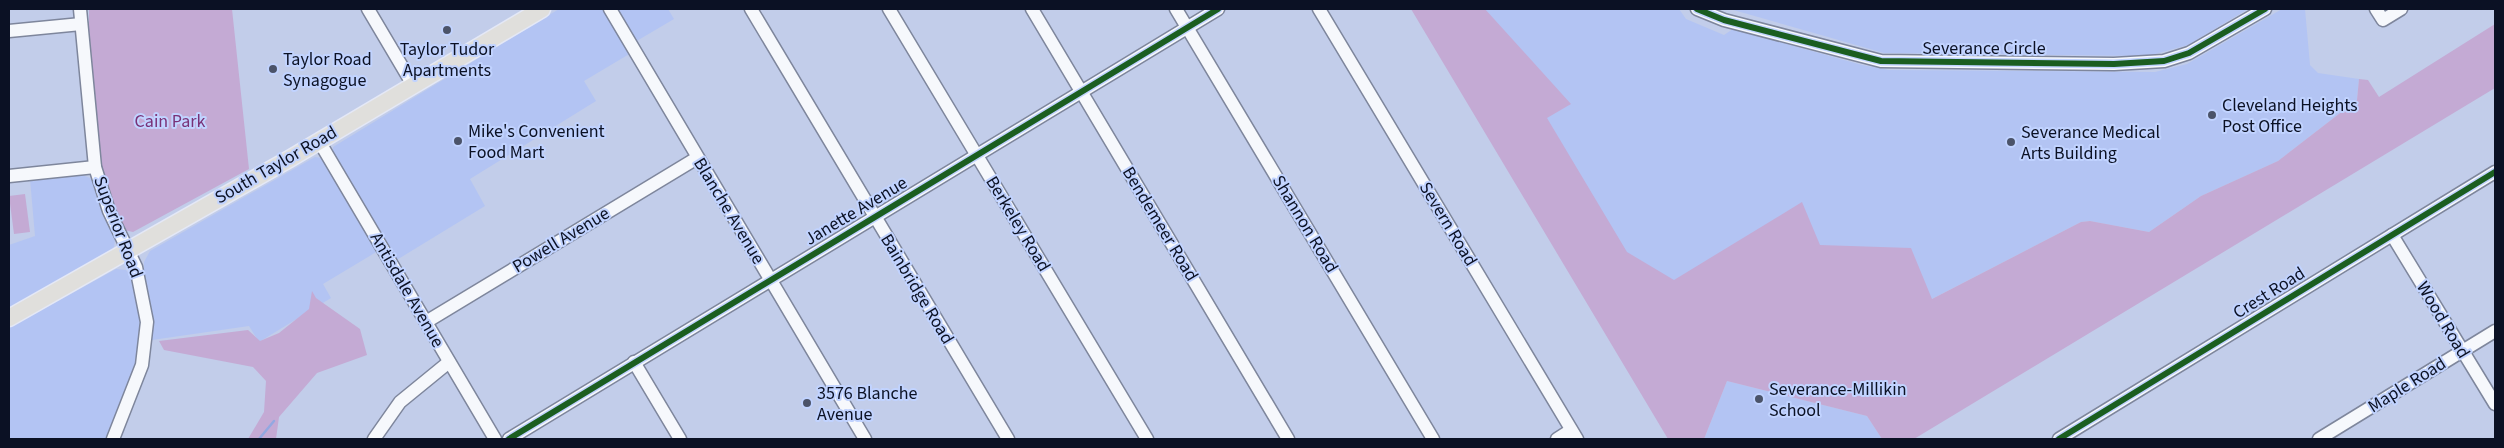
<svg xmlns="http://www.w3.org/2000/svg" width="2504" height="448" viewBox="0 0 2504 448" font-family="'Source Sans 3',sans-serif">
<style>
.built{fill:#b3c4f3}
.green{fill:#c4aad4}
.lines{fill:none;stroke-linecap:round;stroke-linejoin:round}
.stream{stroke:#93a8e1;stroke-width:2.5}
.minor-casing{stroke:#7e869c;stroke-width:15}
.major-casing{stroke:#e4e8f6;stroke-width:19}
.minor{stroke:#f6f8fc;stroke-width:12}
.major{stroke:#e0dfdc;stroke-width:16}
.cycleway-casing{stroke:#c1d3ff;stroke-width:9}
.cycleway{stroke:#1b5e20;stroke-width:6}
.poi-dot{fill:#4b5369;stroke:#c1d3ff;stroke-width:2}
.labels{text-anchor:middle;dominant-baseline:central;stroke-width:4;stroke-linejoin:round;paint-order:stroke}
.street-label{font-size:18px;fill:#0b1124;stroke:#c1d3ff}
.poi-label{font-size:18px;fill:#0b1124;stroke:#c1d3ff;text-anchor:start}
.park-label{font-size:18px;fill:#793177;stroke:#c1d3ff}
</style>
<rect width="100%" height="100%" fill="#c2cdea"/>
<!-- built -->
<g class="built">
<path d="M559 9H668L674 19 635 42 631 53 584 81 596 101 470 179 485 206 395 261 333 154V147Z"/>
<path d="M1451 9H1679L1686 19 1724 35 1733 29 1862 65 1889 70 2155 72 2187 64 2282 9H2305L2310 65 2318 73 2359 79 2357 100 2278 161 2201 196 2149 232 2090 221 2081 222 1858 337 1629 308Z"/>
<path d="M1730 9H2248L2188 45 2148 56 1884 53Z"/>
<path d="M315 157 322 158 378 251 323 284 331 298 259 342 249 326 152 340V311L144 272V262L150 251Z"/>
<path d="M82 175 90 178 94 184 115 240 114 247 108 253 9 308V245L35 236 30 179Z"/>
<path d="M116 269 126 270 135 281 142 319 138 361 107 439H9V328Z"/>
<path d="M1727 381 1867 416 1882 439H1704Z"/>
</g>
<!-- green -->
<g class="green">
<path d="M89 9H232L249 169 133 232 124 230C91 171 94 96 89 31Z"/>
<path d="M1411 9H1485L1571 104 1547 118 1627 252 1674 280 1802 202 1820 245 1911 248 1932 299 2081 222 2090 221 2149 232 2201 196 2278 161 2357 100 2359 79 2368 80 2379 97 2495 24V88L1914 439H1882L1867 416 1727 381 1704 439H1668Z"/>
<path d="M25 194 30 232 14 234 9 196Z"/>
<path d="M312 291 316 298 360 329 367 355 317 373 279 417 276 439H248L264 412 266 381 253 367 164 350 159 341 248 330 260 341 279 333 309 309Z"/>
</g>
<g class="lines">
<!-- stream -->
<path class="stream" d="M259 439 274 421"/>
<defs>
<g id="minor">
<path d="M80 9 95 167 109 211 136 267 147 322 142 365 113 439"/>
<path d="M368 9 413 85"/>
<path d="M610 9 865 439"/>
<path d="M751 9 1008 439"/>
<path d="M889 9 1147 439"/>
<path d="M1032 9 1288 439"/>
<path d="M1176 9 1433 439"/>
<path d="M1319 9 1577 439"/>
<path d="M1697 9 1724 20 1881 61 2114 64 2164 61 2189 53 2265 9"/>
<path d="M2376 9 2383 20 2401 9"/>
<path d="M9 31 81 24"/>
<path d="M319 141 495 439"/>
<path d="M9 176 95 167"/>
<path d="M2392 235 2495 404"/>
<path d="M426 322 697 158"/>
<path d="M634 362 680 439"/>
<path d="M374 439 400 402 449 362"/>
<path d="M509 439 1218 9"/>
<path d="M1557 439 1571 430"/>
<path d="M2059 439 2495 172"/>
<path d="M2319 439 2495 331"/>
</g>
<path id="major" d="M9 318 291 158 542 9"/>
</defs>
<!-- minor casing -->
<use href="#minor" class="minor-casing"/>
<!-- major casing -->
<use href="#major" class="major-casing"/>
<!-- minor -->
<use href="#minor" class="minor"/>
<!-- major -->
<use href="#major" class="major"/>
<defs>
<g id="cycleway">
<path d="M1697 9 1724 20 1881 61 2114 64 2164 61 2189 53 2265 9"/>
<path d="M509 439 1218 9"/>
<path d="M2059 439 2495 172"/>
</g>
</defs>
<!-- cycleway casing -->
<use href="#cycleway" class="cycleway-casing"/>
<!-- cycleway -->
<use href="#cycleway" class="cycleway"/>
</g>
<!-- markers -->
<g class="poi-dot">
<circle cx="447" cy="30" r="5"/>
<circle cx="273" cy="69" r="5"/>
<circle cx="2212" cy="115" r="5"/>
<circle cx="458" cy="141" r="5"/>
<circle cx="2011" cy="142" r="5"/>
<circle cx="1759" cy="399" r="5"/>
<circle cx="807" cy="403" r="5"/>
</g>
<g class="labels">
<!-- street labels -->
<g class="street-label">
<text x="1984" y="48">Severance Circle</text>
<text transform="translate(276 165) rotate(-30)">South Taylor Road</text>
<text transform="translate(729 211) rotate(59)">Blanche Avenue</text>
<text transform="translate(856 211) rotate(-31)">Janette Avenue</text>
<text transform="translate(1018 224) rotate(59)">Berkeley Road</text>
<text transform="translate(1160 224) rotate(59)">Bendemeer Road</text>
<text transform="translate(1305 224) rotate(59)">Shannon Road</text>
<text transform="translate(1448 224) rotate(59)">Severn Road</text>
<text transform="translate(118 227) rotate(69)">Superior Road</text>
<text transform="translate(561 240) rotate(-31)">Powell Avenue</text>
<text transform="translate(917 289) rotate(59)">Bainbridge Road</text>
<text transform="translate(407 290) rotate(60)">Antisdale Avenue</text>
<text transform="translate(2269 293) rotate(-32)">Crest Road</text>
<text transform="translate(2443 320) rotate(59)">Wood Road</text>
<text transform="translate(2407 385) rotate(-32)">Maple Road</text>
</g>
<!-- poi labels -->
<g class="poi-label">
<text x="447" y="49" text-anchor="middle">Taylor Tudor<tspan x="447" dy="21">Apartments</tspan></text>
<text x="283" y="59">Taylor Road<tspan x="283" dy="21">Synagogue</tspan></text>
<text x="2222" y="105">Cleveland Heights<tspan x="2222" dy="21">Post Office</tspan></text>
<text x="468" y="131">Mike's Convenient<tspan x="468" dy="21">Food Mart</tspan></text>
<text x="2021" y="132">Severance Medical<tspan x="2021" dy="21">Arts Building</tspan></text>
<text x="1769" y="389">Severance-Millikin<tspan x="1769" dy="21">School</tspan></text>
<text x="817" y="393">3576 Blanche<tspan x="817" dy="21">Avenue</tspan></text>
</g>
<!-- park labels -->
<g class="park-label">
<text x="170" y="121">Cain Park</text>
</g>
</g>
<!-- border -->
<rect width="2504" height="448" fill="none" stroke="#0b1124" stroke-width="20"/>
</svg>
